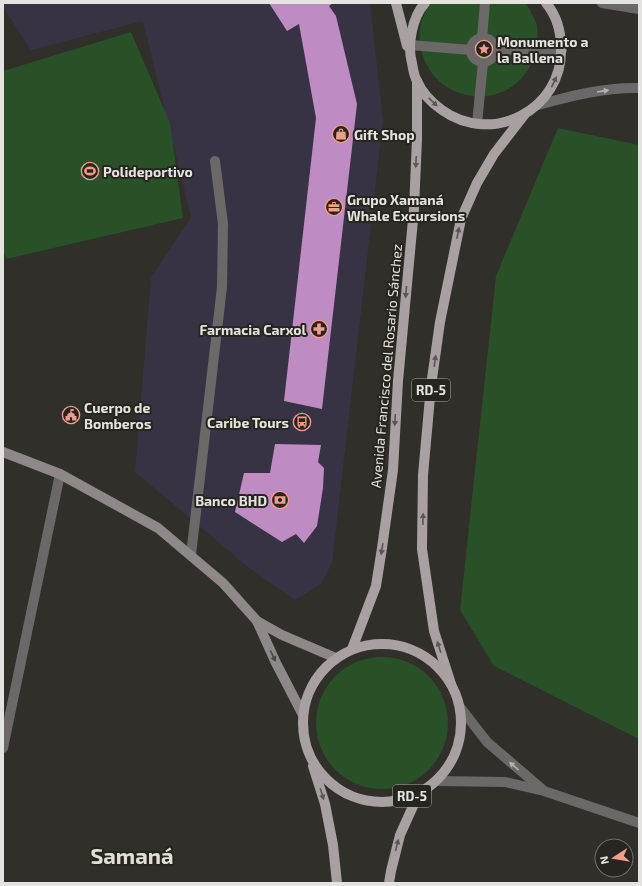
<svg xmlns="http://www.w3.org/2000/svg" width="642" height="886" viewBox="0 0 642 886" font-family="'Exo 2',sans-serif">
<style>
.commercial{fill:#383344}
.green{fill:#285128}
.building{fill:#be8cc2}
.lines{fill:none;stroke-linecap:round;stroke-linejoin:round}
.lane{stroke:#6c6868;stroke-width:10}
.street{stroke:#6c6868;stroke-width:10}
.secondary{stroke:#8e8888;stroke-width:10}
.primary{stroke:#a9a0a1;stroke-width:10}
.oneway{fill:#5b5653}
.oneway2{fill:#b5b2af}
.oneway3{fill:#4b4844}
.labels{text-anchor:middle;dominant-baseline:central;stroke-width:4;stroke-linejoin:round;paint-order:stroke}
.shield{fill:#27251f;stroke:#acaaa5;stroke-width:1}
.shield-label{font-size:13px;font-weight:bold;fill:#e5e3df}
.poi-label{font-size:14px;font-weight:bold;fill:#e5e3df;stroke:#27251f;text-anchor:start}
.street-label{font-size:14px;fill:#e5e3df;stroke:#27251f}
.town-label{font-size:22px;font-weight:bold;fill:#e3dfd7;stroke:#27251f}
</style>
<rect width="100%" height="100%" fill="#312f29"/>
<!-- commercial -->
<path class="commercial" d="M3 3H370L383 120 332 563 321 584 295 600 248 567 135 472 151 278 191 217 143 21 31 50 3 7Z"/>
<!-- green -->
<g class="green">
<path d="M431 3H526C529 9 533 16 536 22 539 32 537 43 535 52 521 113 434 110 421 49 417 33 421 16 431 3Z"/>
<path d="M131 32 170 123 183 218 6 259 3 249V71Z"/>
<path d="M558 128 639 145V739L494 666 460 610 496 276Z"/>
<circle cx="382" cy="723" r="66"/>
</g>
<!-- building -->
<g class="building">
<path d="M269 3H333L329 6 336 16 357 104 322 409 284 401 316 118 299 24 287 31Z"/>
<path d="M275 444 321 445 318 462 324 468 323 488 317 526 304 543 296 534 282 542 235 512 244 473H270Z"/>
</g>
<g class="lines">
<!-- lane -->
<path class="lane" d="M191 555 222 287 223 224 215 161"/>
<!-- street -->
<g class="street">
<path d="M602 3 639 9"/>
<circle cx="483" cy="50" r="12"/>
<path d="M482 38 485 3"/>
<path d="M410 45 471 50"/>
<path d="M495 49 562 50"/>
<path d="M538 105C571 96 605 87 639 88"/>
<path d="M477 124 483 62"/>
<path d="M460 707 487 742 542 789"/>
<path d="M3 748 60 474"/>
<path d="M437 781 505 782 544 791 639 823"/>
</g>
<!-- secondary -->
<g class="secondary">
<path d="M3 452 60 474 158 528 223 583 257 621 276 663 303 715"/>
<path d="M257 621 282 635 336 658"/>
</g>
<!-- primary -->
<g class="primary">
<path d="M396 3 407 46"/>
<path d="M425 3C412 17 407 46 412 63 413 69 414 76 417 81 422 93 432 103 442 110 492 146 563 110 561 48 561 31 557 16 546 3"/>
<circle cx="382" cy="723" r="79"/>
<path d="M352 649 376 586 382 548 393 470 398 381 414 209 417 139V81"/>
<path d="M451 684 434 631 422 549 423 475 431 386 440 322 461 219 477 183 494 154 525 114"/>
<path d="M313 766 325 804 333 845 337 883"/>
<path d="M389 883 391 871 400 835 419 793"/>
</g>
</g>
<!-- one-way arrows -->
<defs><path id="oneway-solid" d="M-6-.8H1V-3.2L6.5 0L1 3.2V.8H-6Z"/></defs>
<g class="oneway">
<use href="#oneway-solid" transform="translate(554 82) rotate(-65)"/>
<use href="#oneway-solid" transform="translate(433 102) rotate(44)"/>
<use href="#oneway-solid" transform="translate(416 162) rotate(93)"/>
<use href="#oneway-solid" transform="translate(458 233) rotate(-79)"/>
<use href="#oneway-solid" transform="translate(406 292) rotate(95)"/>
<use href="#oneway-solid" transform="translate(435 361) rotate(-82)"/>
<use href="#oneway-solid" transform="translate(395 420) rotate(93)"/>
<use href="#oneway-solid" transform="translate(423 519) rotate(-89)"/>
<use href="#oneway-solid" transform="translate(382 549) rotate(99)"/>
<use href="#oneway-solid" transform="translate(439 647) rotate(-108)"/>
<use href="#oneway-solid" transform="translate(322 794) rotate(73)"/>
<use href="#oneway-solid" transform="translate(397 845) rotate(-76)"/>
</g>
<g class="oneway2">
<use href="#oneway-solid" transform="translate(603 91) rotate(-9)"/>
<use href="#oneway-solid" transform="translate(514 766) rotate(-140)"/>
</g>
<use class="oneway3" href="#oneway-solid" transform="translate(273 656) rotate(65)"/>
<!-- icons -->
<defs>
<symbol id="sight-ring" viewBox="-11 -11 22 22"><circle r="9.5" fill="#27251f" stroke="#f49d8d" stroke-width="1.5"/><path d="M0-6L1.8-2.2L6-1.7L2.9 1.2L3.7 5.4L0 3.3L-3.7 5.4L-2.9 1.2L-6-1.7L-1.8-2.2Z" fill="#f49d8d"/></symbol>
<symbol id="shop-ring" viewBox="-11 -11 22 22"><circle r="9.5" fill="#27251f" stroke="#f49d8d" stroke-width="1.5"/><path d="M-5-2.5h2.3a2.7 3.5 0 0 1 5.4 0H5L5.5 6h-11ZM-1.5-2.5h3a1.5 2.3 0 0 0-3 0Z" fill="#f49d8d"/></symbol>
<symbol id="stadium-ring" viewBox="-11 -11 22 22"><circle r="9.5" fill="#27251f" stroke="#f49d8d" stroke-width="1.5"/><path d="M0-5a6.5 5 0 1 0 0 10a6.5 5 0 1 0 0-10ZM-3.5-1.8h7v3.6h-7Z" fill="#f49d8d"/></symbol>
<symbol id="office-ring" viewBox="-11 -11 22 22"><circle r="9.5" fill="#27251f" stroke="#f49d8d" stroke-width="1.5"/><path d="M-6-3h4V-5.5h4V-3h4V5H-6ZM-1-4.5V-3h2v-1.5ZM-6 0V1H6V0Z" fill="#f49d8d"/></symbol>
<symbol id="pharmacy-ring" viewBox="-11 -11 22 22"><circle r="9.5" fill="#27251f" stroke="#f49d8d" stroke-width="1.5"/><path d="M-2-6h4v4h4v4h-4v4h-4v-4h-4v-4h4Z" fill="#f49d8d"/></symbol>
<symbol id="civic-ring" viewBox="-11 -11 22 22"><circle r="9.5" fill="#27251f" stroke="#f49d8d" stroke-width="1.5"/><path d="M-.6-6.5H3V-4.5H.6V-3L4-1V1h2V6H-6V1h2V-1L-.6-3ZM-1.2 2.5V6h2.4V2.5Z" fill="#f49d8d"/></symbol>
<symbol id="bus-ring" viewBox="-11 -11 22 22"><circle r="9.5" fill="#27251f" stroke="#f49d8d" stroke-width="1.5"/><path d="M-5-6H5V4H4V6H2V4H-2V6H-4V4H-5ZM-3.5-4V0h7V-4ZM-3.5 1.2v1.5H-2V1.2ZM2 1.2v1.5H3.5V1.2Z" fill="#f49d8d"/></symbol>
<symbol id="bank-ring" viewBox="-11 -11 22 22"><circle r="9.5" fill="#27251f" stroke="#f49d8d" stroke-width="1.5"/><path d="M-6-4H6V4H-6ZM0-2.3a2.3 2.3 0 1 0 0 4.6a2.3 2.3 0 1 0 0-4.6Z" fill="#f49d8d"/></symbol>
</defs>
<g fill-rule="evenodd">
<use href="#sight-ring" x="474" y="39" width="20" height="20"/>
<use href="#shop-ring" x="331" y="124" width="20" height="20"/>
<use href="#stadium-ring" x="80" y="161" width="20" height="20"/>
<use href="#office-ring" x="324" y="197" width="20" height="20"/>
<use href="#pharmacy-ring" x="309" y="319" width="20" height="20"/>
<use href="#civic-ring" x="61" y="405" width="20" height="20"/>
<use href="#bus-ring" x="292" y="412" width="20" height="20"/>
<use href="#bank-ring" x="270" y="490" width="20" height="20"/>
</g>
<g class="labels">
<!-- shield labels -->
<g class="shield">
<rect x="412" y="379" width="38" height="22" rx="3"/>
<rect x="393" y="785" width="38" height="22" rx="3"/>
</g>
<g class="shield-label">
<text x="431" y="390">RD-5</text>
<text x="412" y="796">RD-5</text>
</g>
<!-- poi labels -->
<g class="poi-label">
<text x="497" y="41">Monumento a<tspan x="497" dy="16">la Ballena</tspan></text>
<text x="354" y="134">Gift Shop</text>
<text x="103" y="171">Polideportivo</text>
<text x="347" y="199">Grupo Xamaná<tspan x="347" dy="16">Whale Excursions</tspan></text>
<text x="306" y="329" text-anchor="end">Farmacia Carxol</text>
<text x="84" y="407">Cuerpo de<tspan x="84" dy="16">Bomberos</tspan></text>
<text x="289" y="422" text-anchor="end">Caribe Tours</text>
<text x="267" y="500" text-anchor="end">Banco BHD</text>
</g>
<!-- street labels -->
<g class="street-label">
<text transform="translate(386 366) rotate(-85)">Avenida Francisco del Rosario Sánchez</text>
</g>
<!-- town labels -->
<g class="town-label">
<text x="132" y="855">Samaná</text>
</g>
</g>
<!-- border -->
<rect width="642" height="886" fill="none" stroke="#e5e3df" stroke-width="8"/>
<!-- north arrow -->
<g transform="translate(614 858) rotate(258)"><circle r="19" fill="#27251f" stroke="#73716c"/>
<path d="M0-3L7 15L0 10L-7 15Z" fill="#f49d8d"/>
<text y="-6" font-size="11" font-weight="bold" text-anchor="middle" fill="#e5e3df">N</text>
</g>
</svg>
